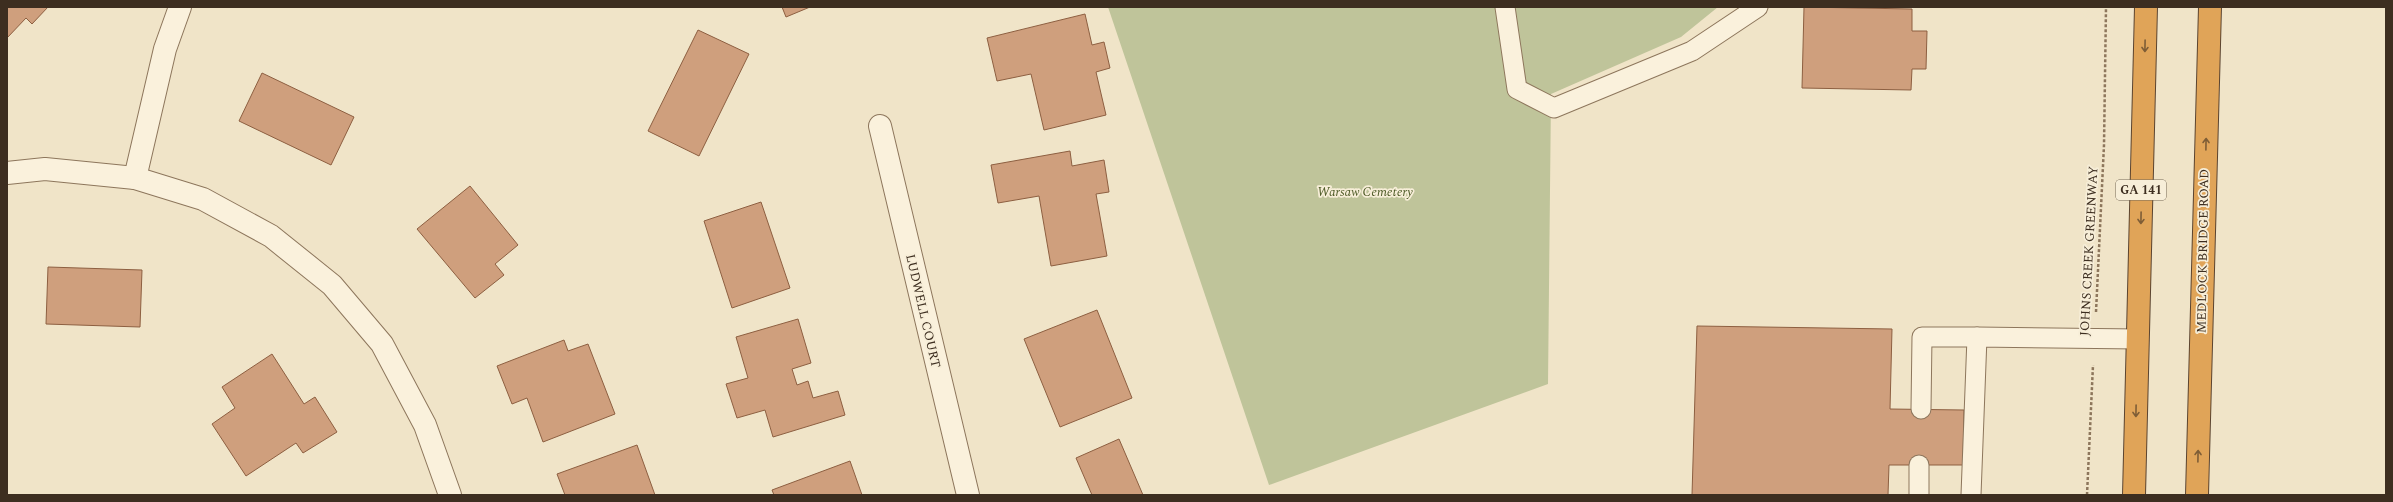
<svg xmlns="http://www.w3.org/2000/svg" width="2393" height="502" viewBox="0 0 2393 502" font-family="Spectral,serif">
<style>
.cemetery{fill:#bfc49a}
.building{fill:#cf9f7d;stroke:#8d5f41}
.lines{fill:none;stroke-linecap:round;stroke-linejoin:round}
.lane-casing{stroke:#8d765c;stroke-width:21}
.street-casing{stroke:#8d765c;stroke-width:24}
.highway-casing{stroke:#5b4430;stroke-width:24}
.path{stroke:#8d765c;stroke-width:2.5;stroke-dasharray:3 2;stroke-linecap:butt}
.lane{stroke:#faf1dc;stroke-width:19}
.street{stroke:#faf1dc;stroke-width:22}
.highway{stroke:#e0a458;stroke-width:22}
.oneway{stroke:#7e5d36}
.labels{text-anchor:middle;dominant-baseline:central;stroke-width:3.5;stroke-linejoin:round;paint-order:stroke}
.shield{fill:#f7eed8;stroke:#756857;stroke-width:1}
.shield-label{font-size:12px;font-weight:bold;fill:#3d2e20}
.park-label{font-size:13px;font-style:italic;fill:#4d5a26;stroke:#f7eed8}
.street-label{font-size:13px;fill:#3d2e20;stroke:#f7eed8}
</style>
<rect width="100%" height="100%" fill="#f0e4c8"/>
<!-- cemetery -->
<path class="cemetery" d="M1108 7H1718L1681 37 1551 94 1548 384 1269 485Z"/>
<!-- building -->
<g class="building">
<path d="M7 7H48L32 24 26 18 7 38Z"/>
<path d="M782 7H810L786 17Z"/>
<path d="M1804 7 1912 9V31H1927L1926 69H1912L1911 90 1802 88Z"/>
<path d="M1085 14 1092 45 1104 42 1110 68 1096 72 1106 115 1044 130 1031 74 997 81 987 38Z"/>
<path d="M698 30 749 54 699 156 648 131Z"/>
<path d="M262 73 354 117 331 165 239 121Z"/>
<path d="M1070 151 1072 166 1104 160 1109 192 1096 194 1107 256 1051 266 1039 196 998 203 991 165Z"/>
<path d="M470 186 518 245 495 264 504 275 475 298 417 229Z"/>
<path d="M761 202 790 288 732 308 704 221Z"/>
<path d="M48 267 142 270 140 327 46 324Z"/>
<path d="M1097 310 1132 398 1060 427 1024 339Z"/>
<path d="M798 319 811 363 792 369 797 385 808 381 813 398 838 391 845 415 773 437 765 410 737 418 726 384 748 378 736 337Z"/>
<path d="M1697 326 1892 329 1890 409 1964 410 1963 465H1889L1888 495H1692Z"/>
<path d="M564 340 568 351 588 344 615 414 543 442 527 398 512 404 497 366Z"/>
<path d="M272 354 304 404 315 397 337 432 303 453 296 443 246 476 212 424 235 408 222 387Z"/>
<path d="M1119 439 1143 495H1092L1076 458Z"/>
<path d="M637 445 655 495H565L557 474Z"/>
<path d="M850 461 862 495H774L772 490Z"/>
</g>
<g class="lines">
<defs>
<g id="lane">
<path d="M1505 7 1517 89 1554 108 1692 51 1758 7"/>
<path d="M1921 409 1922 337H1977"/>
<path d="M1919 495V465"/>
<path d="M1971 495 1977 337 2138 339"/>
</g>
<g id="street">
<path d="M880 126 968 495"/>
<path d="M7 173 45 169 135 178 203 199 271 236 332 285 382 344 425 425 450 495"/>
<path d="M135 178 165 49 180 7"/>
</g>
<g id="highway">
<path d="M2134 495 2146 7"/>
<path d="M2197 495 2210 7"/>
</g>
</defs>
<!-- lane casing -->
<use href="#lane" class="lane-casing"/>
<!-- street casing -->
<use href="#street" class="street-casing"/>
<!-- highway casing -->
<use href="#highway" class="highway-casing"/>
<!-- path -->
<g class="path">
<path d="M2096 312 2104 145 2106 7"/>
<path d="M2087 495 2093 365"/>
</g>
<!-- lane -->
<use href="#lane" class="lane"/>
<!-- street -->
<use href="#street" class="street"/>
<!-- highway -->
<use href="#highway" class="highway"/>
</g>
<!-- one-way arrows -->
<defs><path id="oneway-shaft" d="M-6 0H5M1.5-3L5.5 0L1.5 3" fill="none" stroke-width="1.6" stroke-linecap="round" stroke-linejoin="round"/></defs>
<g class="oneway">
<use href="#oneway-shaft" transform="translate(2145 46) rotate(91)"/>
<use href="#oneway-shaft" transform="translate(2206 144) rotate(-89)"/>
<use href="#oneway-shaft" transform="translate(2141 218) rotate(91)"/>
<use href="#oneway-shaft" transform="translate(2136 411) rotate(91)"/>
<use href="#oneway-shaft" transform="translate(2198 456) rotate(-89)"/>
</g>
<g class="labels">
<!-- shield labels -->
<rect class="shield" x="2116" y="180" width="50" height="20" rx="3"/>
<g class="shield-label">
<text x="2141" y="190">GA 141</text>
</g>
<!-- park labels -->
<g class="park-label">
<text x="1365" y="192">Warsaw Cemetery</text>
</g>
<!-- street labels -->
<g class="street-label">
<text transform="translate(2089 251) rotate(-87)">JOHNS CREEK GREENWAY</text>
<text transform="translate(2203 251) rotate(-89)">MEDLOCK BRIDGE ROAD</text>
<text transform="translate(923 311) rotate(77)">LUDWELL COURT</text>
</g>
</g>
<!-- border -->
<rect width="2393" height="502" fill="none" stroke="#3d2e20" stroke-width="16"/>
</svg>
